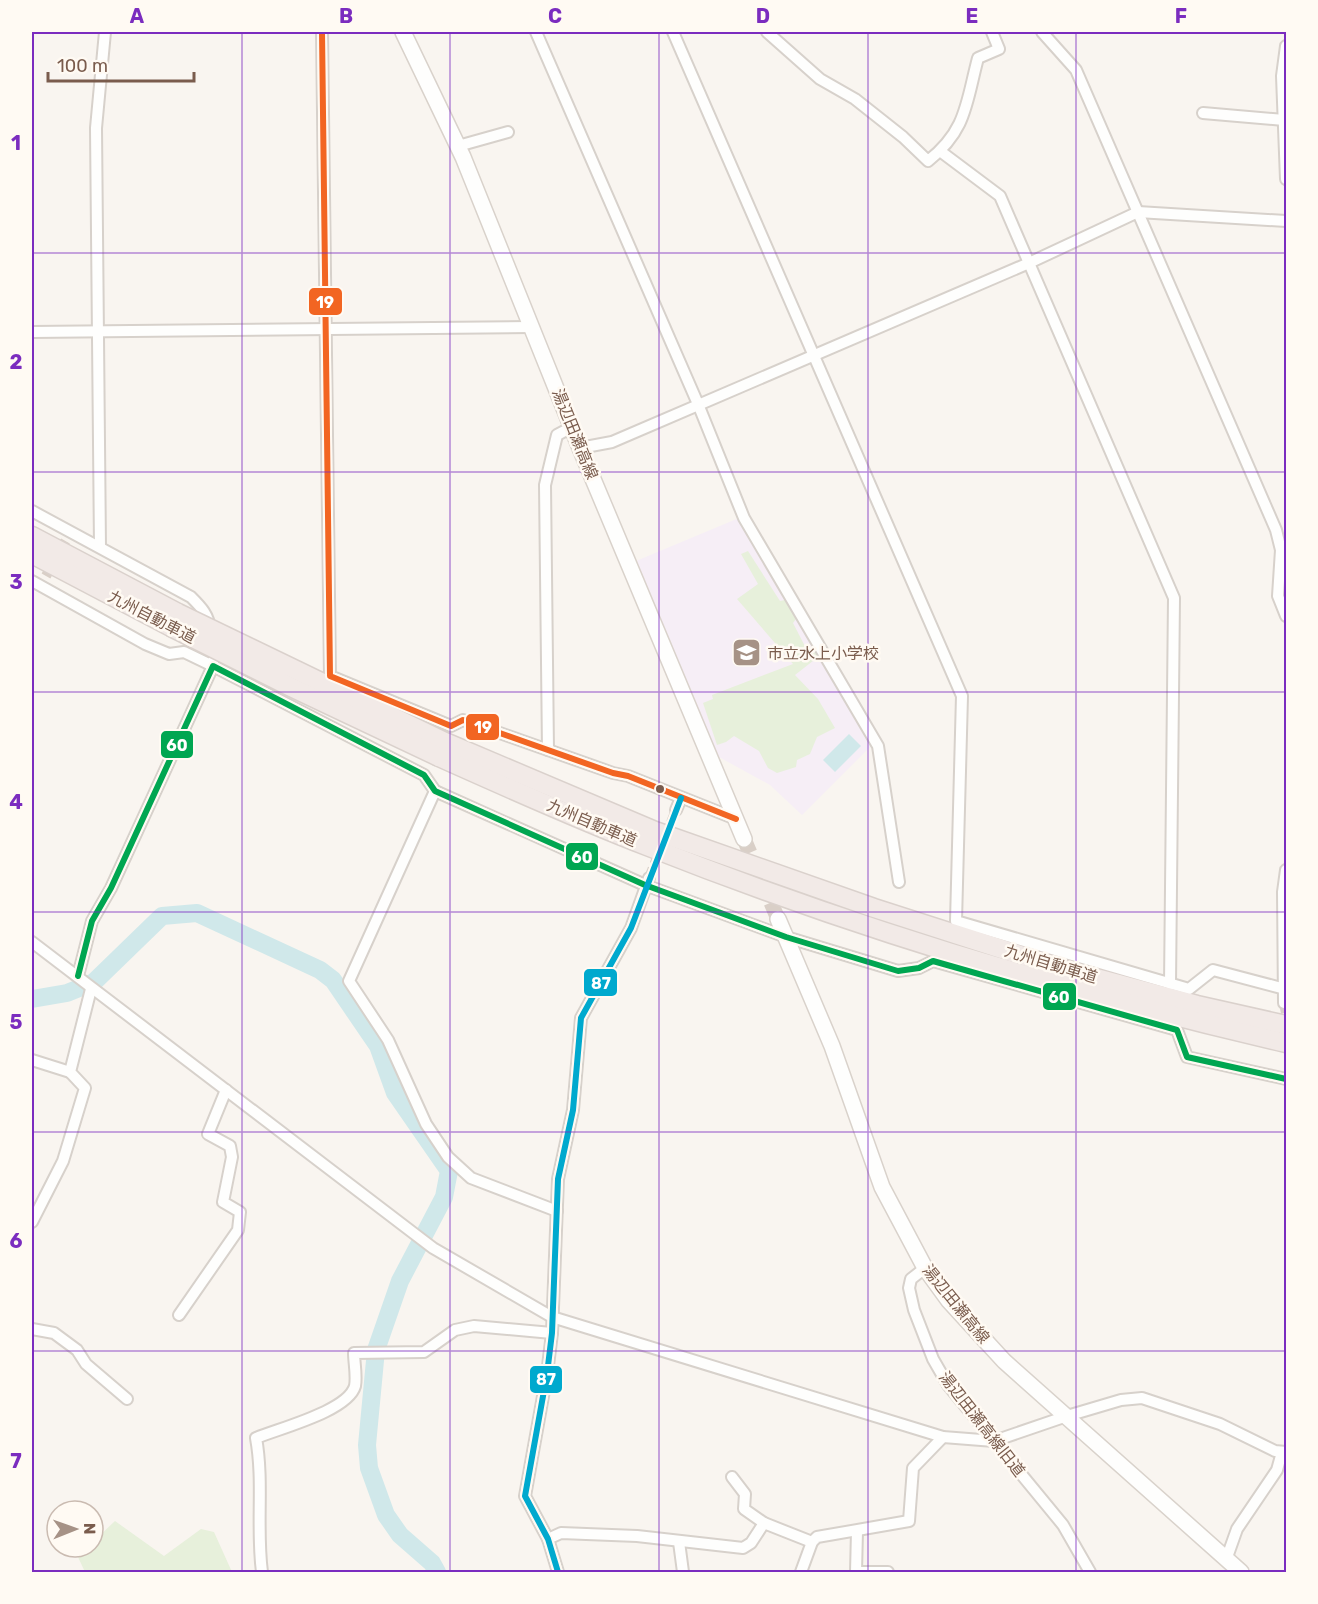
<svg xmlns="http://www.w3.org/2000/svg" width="1318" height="1604" viewBox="0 0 1318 1604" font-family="Rubik,'Noto Sans JP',sans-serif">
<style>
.education{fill:#f6eef6}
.green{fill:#e7f0db}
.water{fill:#d0e8ea}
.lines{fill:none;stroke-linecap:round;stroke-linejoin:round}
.river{stroke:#d0e8ea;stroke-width:18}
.minor-tunnel{stroke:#d9cfc7;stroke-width:10;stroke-dasharray:10 5;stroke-linecap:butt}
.secondary-tunnel{stroke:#d9cfc7;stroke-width:15;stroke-dasharray:15 8;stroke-linecap:butt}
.minor-casing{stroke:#d7d1cb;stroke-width:14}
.secondary-casing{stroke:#d9d2cb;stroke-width:18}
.motorway-casing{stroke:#dad1cc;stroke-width:21}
.minor{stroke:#fefefd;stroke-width:10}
.secondary{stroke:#fefefd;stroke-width:15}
.motorway{stroke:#f2eae7;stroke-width:18}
.motorway-bridge-casing{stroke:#dad1cc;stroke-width:21;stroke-linecap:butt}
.motorway-bridge{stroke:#f2eae7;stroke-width:18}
.bus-1-casing{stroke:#fffaf3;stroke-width:10}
.bus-2-casing{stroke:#fffaf3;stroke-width:10}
.bus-3-casing{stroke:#fffaf3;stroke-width:10}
.bus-1{stroke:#f26522;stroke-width:6}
.bus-2{stroke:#00a651;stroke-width:6}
.bus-3{stroke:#00a9ce;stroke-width:6}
.grid{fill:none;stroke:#7b2cbf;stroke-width:1.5;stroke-opacity:0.55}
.bus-dot{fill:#7a5c4d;stroke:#fffaf3;stroke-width:2}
.labels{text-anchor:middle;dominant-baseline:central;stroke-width:5;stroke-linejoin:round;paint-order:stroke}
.street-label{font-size:16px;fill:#7a5c4d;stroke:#fffaf3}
.poi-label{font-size:16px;fill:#7a5c4d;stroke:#fffaf3;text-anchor:start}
.line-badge{stroke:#fffaf3;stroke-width:2}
.badge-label{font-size:16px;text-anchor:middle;font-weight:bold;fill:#fff}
.neatline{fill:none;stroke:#7b2cbf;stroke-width:2}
.grid-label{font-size:20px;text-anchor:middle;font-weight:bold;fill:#7b2cbf}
</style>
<rect width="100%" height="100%" fill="#f9f5f0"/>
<!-- education -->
<path class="education" d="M739 518 872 745 802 815 770 785 719 757 636 561Z"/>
<!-- green -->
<g class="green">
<path d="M748 551 780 601 785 600 796 619 793 623 809 654 816 652 818 657 795 675 818 699 835 728 817 737 810 754 797 760 796 767 777 773 768 768 759 751 734 736 726 742 717 745 703 703 713 699 712 695 793 664 737 599 758 584 741 554Z"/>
<path d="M115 1521 164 1556 201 1529 214 1532 232 1572H85L78 1557 88 1547H93V1542Z"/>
</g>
<!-- water -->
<path class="water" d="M849 734 861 746 835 772 823 760Z"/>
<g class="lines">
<!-- river -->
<path class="river" d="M32 999 67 993 94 982 162 916 197 913 320 970 333 980 378 1046 395 1093 449 1171 444 1197 400 1281 376 1350 367 1445 369 1468 386 1515 400 1535 432 1563 437 1572"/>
<!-- minor-tunnel -->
<g class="minor-tunnel">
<path d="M46 576 66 540"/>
<path d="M649 878 676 810"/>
<path d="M1284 1003 1286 1013"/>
</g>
<!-- secondary-tunnel -->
<path class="secondary-tunnel" d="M744 839 778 919"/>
<defs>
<g id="minor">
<path d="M322 32 330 676 451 726 463 720 613 773 628 776 736 819"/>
<path d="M536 32 698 404 744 518 878 746 899 882"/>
<path d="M673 32 962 696 956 921 1189 989 1213 970 1285 989"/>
<path d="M767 32 820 79 855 99 903 137 928 161C967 130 966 103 978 58L999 49 992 32"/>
<path d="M1042 32 1076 70 1276 530 1281 550 1278 596 1286 616"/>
<path d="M1286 46 1282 76 1286 179"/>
<path d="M1203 113 1284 120"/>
<path d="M458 146 508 132"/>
<path d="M940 151 1000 196 1174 598 1170 984"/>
<path d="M32 332 531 327"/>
<path d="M580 448 612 442 1029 263 1138 212 1286 221"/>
<path d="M32 511 191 597C201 607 209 615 210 630"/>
<path d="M100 547 96 128 105 32"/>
<path d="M32 581 145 644 169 654 184 652 213 666V661"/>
<path d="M548 750 545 485 557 435 572 427"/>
<path d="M435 791 349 981 388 1040 426 1124 448 1157 471 1178 557 1211"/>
<path d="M676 810 681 798"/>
<path d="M32 942 433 1248 552 1317 943 1437 994 1441 1067 1416 1121 1400 1142 1398 1220 1424 1275 1451 1286 1452"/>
<path d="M78 976 92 921 111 888 213 666 424 775 435 791 645 885 786 937 898 971 919 968 933 961 1177 1030 1187 1057 1286 1079"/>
<path d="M1284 1003 1283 892 1286 870"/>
<path d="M32 1060 70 1072"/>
<path d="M32 1222 63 1161 85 1088 70 1072 91 989"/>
<path d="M925 1268 911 1279 909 1288 914 1310 933 1359 948 1385 1063 1525 1090 1572"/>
<path d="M179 1315 238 1230 240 1212 223 1202 232 1157 230 1146 208 1134 226 1090"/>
<path d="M32 1329 54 1333 77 1350 86 1364 127 1399"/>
<path d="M732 1477 745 1494 744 1509 764 1523"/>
<path d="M857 1531 856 1572H888"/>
<path d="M548 1539 561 1533 637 1536 743 1548 751 1543 764 1523 812 1542"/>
<path d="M679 1542 683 1572"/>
<path d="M1226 1560 1237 1529 1277 1470 1282 1452"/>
<path d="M262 1572C256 1528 264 1482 256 1438 280 1428 348 1411 355 1386 357 1376 354 1362 354 1353L424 1352 455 1330 474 1326 552 1333"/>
<path d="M558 1572 548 1539 525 1496 547 1374 552 1333 558 1179 573 1110 581 1018 631 928 649 878"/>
<path d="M801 1572 812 1542 817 1537 909 1521 913 1468 943 1437"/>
</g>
<g id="secondary">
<path d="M403 32 463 157 580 448 744 839"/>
<path d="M778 919 832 1046 882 1187 925 1268 949 1301 1004 1361 1241 1572"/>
</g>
<g id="motorway">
<path d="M32 536 178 613"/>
<path d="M32 554 171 627"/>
<path d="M445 742 655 831 874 908 1070 971 1197 1005 1286 1025"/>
<path d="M439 757C508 788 577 819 647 846 854 928 1070 993 1286 1043"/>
</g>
</defs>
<!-- minor casing -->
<use href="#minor" class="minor-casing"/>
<!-- secondary casing -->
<use href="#secondary" class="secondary-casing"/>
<!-- motorway casing -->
<use href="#motorway" class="motorway-casing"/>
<!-- minor -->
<use href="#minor" class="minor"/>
<!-- secondary -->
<use href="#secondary" class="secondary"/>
<!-- motorway -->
<use href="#motorway" class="motorway"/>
<defs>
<g id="motorway-bridge">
<path d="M178 613 445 742"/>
<path d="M171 627 291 687 439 757"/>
</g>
</defs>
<!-- motorway-bridge casing -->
<use href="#motorway-bridge" class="motorway-bridge-casing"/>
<!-- motorway-bridge -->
<use href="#motorway-bridge" class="motorway-bridge"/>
<defs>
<path id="bus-1" d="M322 32 330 676 451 726 463 720 613 773 628 776 736 819"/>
<path id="bus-2" d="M78 976 92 921 111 888 213 666 424 775 435 791 645 885 786 937 898 971 919 968 933 961 1177 1030 1187 1057 1286 1079"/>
<path id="bus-3" d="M558 1572 548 1539 525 1496 547 1374 552 1333 558 1179 573 1110 581 1018 631 928 681 798"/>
</defs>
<!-- bus-1 casing -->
<use href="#bus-1" class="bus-1-casing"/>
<!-- bus-2 casing -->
<use href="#bus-2" class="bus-2-casing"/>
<!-- bus-3 casing -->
<use href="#bus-3" class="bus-3-casing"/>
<!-- bus-1 -->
<use href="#bus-1" class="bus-1"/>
<!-- bus-2 -->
<use href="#bus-2" class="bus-2"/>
<!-- bus-3 -->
<use href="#bus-3" class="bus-3"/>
</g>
<!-- grid -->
<path class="grid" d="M242 32V1572M450 32V1572M659 32V1572M868 32V1572M1076 32V1572M32 253H1286M32 472H1286M32 692H1286M32 912H1286M32 1132H1286M32 1351H1286"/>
<!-- icons -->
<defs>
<symbol id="school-square" viewBox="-11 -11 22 22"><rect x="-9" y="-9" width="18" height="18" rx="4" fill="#a69286" stroke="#fffaf3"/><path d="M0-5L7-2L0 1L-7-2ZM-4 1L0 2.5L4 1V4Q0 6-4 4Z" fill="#fff"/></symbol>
</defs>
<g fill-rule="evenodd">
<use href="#school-square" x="730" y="636" width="33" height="33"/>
</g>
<!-- markers -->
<circle class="bus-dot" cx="660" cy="789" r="5"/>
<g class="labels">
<!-- street labels -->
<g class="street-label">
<text transform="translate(575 434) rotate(68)">湯辺田瀬高線</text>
<text transform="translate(152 617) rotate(27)">九州自動車道</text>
<text transform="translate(592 823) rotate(23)">九州自動車道</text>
<text transform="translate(1051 964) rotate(17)">九州自動車道</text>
<text transform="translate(956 1304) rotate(51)">湯辺田瀬高線</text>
<text transform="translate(982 1424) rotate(52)">湯辺田瀬高線旧道</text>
</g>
<!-- poi labels -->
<g class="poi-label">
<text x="767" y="653">市立水上小学校</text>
</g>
</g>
<g class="line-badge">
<rect x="308" y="287" width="35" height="29" rx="6" fill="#f26522"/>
<rect x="465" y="713" width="35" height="28" rx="6" fill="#f26522"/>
<rect x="160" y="730" width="34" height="29" rx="6" fill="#00a651"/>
<rect x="565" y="842" width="34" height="29" rx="6" fill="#00a651"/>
<rect x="583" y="968" width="35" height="29" rx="6" fill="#00a9ce"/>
<rect x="1042" y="982" width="35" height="29" rx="6" fill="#00a651"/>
<rect x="529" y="1365" width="34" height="29" rx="6" fill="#00a9ce"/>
</g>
<g class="badge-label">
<text x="325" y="308">19</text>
<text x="483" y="733">19</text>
<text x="177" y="751">60</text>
<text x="582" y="863">60</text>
<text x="601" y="989">87</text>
<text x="1059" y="1003">60</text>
<text x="546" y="1385">87</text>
</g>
<!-- border -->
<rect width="1318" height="1604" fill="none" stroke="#fffaf3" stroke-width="66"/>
<!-- north arrow -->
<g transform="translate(75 1529) rotate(89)"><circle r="28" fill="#fffaf3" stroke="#cabbb1" stroke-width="1.5"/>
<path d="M0-4.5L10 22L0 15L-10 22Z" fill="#a69286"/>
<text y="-9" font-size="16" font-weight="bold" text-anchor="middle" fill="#7a5c4d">N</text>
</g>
<!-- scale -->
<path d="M48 72v9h146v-9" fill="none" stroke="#7a5c4d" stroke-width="3"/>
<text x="57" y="72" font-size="18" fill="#7a5c4d" stroke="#fffaf3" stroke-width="4.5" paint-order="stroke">100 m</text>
<rect x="33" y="33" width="1252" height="1538" class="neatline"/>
<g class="grid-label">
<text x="137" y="23">A</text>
<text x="346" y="23">B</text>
<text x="555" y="23">C</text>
<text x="763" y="23">D</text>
<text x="972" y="23">E</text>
<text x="1181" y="23">F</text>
<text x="16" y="150">1</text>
<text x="16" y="369">2</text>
<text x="16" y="589">3</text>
<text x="16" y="809">4</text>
<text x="16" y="1029">5</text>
<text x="16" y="1248">6</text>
<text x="16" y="1468">7</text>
</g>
</svg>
